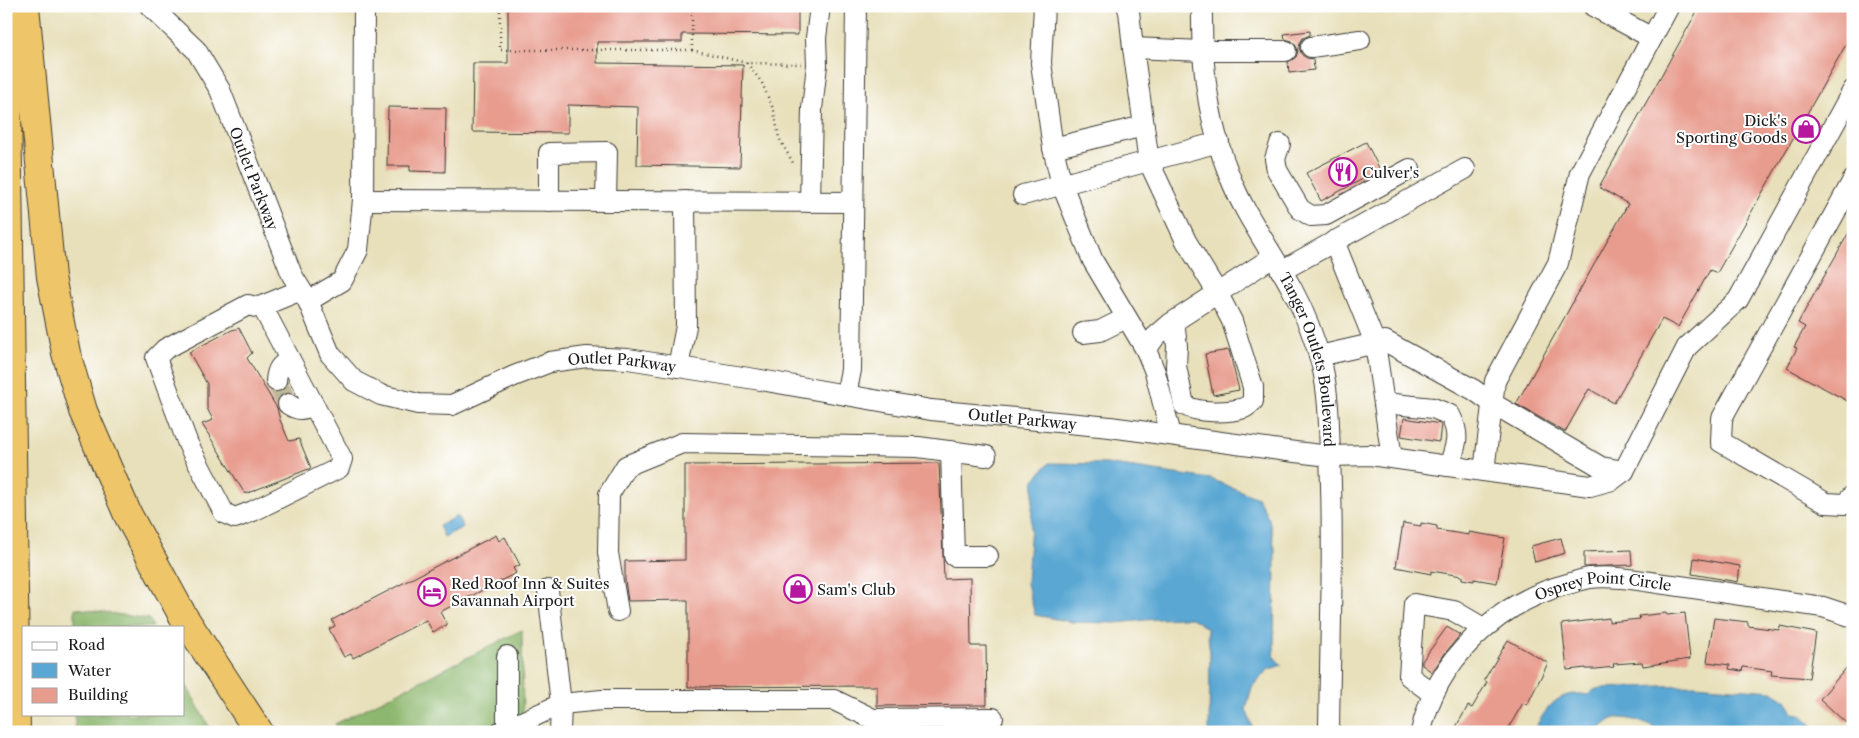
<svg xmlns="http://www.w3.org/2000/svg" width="1859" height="738" viewBox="0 0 1859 738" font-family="'Libre Caslon Text',serif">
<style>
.forest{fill:#8db76e;stroke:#546a45}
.water{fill:#5aa7d3;stroke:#3b6278}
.building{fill:#e89c8e}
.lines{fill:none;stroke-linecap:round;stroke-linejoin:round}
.minor-tunnel{stroke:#bfb99b;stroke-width:20;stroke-dasharray:20 10;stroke-linecap:butt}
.minor-casing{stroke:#3b3934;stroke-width:22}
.highway-casing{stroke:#3b3934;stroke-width:30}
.path{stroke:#3b3934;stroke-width:2.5;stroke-dasharray:1 4;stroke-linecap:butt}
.minor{stroke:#fff;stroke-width:20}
.highway{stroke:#eec569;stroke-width:28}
.labels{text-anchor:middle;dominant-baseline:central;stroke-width:4;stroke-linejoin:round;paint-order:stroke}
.poi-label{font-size:15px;fill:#1c1c1c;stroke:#fff;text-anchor:start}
.street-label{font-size:15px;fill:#1c1c1c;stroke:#fff}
</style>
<rect width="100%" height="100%" fill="#fff"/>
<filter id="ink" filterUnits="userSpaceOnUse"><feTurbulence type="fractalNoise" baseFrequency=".02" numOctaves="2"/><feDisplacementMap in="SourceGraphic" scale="10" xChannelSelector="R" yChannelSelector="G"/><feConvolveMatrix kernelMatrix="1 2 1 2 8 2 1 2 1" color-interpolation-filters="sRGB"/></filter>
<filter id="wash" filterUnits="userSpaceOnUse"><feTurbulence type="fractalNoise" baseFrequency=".0096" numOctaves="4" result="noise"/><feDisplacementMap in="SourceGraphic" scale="20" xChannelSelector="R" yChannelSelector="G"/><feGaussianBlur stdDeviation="1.12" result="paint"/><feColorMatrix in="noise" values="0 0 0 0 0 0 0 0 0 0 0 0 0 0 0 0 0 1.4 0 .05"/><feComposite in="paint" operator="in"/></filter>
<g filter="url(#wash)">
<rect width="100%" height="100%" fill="#e8e0bb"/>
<!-- forest -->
<g class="forest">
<path d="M75 608 149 619 153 627H75Z"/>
<path d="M522 630 523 732H339L335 724Z"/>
<path d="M184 681 212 732H75V714H184Z"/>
</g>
<!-- water -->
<g class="water">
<path d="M1049 463 1106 464 1211 479 1258 498 1269 519 1275 549 1274 657 1282 665 1267 670 1252 687 1246 709 1254 732H1209L1210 653 1207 628 1191 618 1156 619 1116 623 1072 622 1035 615 1027 583 1034 480Z"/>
<path d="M457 516 463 527 444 537 439 526Z"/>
<path d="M1694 685 1772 691 1786 700 1793 713 1800 714 1819 732H1663C1650 725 1632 717 1616 718 1609 719 1602 727 1597 732H1533C1546 708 1558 689 1588 695L1594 690 1600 688Z"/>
</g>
<g id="blocks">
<!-- building -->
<g class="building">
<path d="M508 6H798V35L682 34V42H597V63L743 65 740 167 637 165 638 107 568 105V133L472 132 473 63H508Z"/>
<path d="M1700 6H1853V32L1717 273 1710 270 1678 327 1662 319 1614 403 1589 389 1565 432 1516 404 1628 204 1599 187Z"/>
<path d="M1310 31V35L1303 38 1300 43 1299 48 1302 55 1307 58 1313 59 1314 70 1289 73 1288 62 1296 57 1298 51 1296 46 1292 41 1285 39 1284 34Z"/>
<path d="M388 107 446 108 445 172 410 171V166H387Z"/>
<path d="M1366 142 1380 170 1321 201 1306 173Z"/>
<path d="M1853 225V404L1787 368 1797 348 1794 347 1805 327 1798 323Z"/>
<path d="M239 328 252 353 247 358 277 408 280 420 289 441 299 439 311 468 245 494 202 424 213 420 207 408V384L189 352 232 330Z"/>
<path d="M1229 350 1239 390 1213 395 1205 354Z"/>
<path d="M1404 418 1441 424 1439 442 1401 436Z"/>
<path d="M939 463 944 579 970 578 971 646H986L987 705 877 706V686L688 687V600L628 601 625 580V561L685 560V465Z"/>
<path d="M1403 523 1421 526V523L1437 526V530L1469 535V532L1505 538 1497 583 1474 579V581L1462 579V576L1431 571V574L1396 567Z"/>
<path d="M496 535 499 541 505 537 520 565 513 568 516 573 440 612 447 625 433 632 426 620 353 658 351 654 344 657 329 629 335 626 332 620Z"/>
<path d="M1561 538 1565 553 1535 562 1531 546Z"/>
<path d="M1631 550 1632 565 1584 567V552Z"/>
<path d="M1694 558 1740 566 1738 582 1692 574Z"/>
<path d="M1666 613 1667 615 1685 613 1690 659 1643 666 1642 662 1613 664 1614 667 1596 669H1586V668L1567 670 1562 624 1609 618V622L1640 619 1639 616Z"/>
<path d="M1714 618 1748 622V626L1779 630 1780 626 1816 633 1809 678 1771 675 1772 671 1743 667 1742 671 1729 669 1730 665 1707 662Z"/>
<path d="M1447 627 1460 635 1446 652 1432 672 1422 665V661Z"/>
<path d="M1508 640 1548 663 1527 705 1523 703 1506 732H1453L1468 706 1472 708 1487 682 1484 680Z"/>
<path d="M1853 660V715L1846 723 1820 699Z"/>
</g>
</g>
</g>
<g filter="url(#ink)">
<use href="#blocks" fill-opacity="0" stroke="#3b3934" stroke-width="1"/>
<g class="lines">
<!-- minor-tunnel -->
<path class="minor-tunnel" d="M276 381 288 404"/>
<defs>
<g id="minor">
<path id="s1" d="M150 6 196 50 220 90 292 275 308 301 330 354 354 381 381 395 418 404 452 405 514 376 550 362 587 357 628 359 755 379 931 410 1110 427 1295 452 1330 456 1370 455 1590 486 1612 480 1624 471 1687 347 1738 300 1853 90"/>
<path d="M1044 6 1041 63 1053 148"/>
<path d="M1127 6 1129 11 1133 48 1149 162 1186 241 1217 292 1232 321 1253 387V401C1250 404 1247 407 1244 408 1228 413 1197 413 1184 405L1176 366 1177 346 1174 322"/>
<path id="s2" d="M1202 6C1201 63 1208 123 1230 177 1245 216 1272 251 1292 289 1305 313 1315 339 1322 366 1329 395 1329 426 1330 456 1334 548 1330 640 1329 732"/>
<path d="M1593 6 1652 38"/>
<path d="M1311 47 1360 40"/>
<path d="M1133 48 1202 51H1286"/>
<path d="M1144 126 1053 148 1062 185 1093 261 1146 350"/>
<path d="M1280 144 1275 159 1277 170 1300 209 1311 216 1326 215 1410 169"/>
<path d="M1853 180 1722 418 1721 442 1826 503 1845 504 1853 495"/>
<path d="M1023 195 1219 142"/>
<path d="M363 200 853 202"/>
<path d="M549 201V153L607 152 606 201"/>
<path d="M810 202 812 109 817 65 816 38 820 6"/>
<path d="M1334 241 1375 343 1392 458"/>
<path d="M1281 271 1465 169"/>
<path d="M308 301 342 281 358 250 363 200 364 6"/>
<path d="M262 306 342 459 339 468 253 511 235 518 224 513 188 444 156 358 165 349 248 305 256 307 262 306 301 290"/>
<path d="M1083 333 1100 331 1126 318"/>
<path d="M1319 356 1385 341 1474 390 1492 403 1601 467 1624 471"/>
<path d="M678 367 686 326 685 201"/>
<path d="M276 381C277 369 280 365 290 360"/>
<path d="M846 395 851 370 856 6"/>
<path d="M1384 403 1433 408 1450 415C1461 436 1456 445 1449 466"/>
<path d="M288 404C298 411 303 410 314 405"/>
<path d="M1171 435 1155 372 1146 350 1155 337 1170 324 1273 257"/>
<path d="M951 451 954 556H988"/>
<path d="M1484 471 1495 381 1558 263 1580 173 1669 6"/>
<path d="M548 590 561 704 560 732"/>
<path d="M618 611 608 553 609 494 626 466 682 443 918 447 986 456"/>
<path d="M1433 694 1409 676 1414 604 1454 611 1483 628"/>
<path d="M500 732 561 704 602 700H834L873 719 993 718"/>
<path d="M507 732V656"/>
<path id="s3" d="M1421 732C1436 660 1498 602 1568 584 1575 582 1583 579 1590 578 1615 575 1648 582 1673 585 1723 592 1773 600 1823 607L1853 617"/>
</g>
<g id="highway">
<path d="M25 6 51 277 66 353 83 411 128 515 183 616 259 732"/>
<path d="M6 32 16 732"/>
</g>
</defs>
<!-- minor casing -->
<use href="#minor" class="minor-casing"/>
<!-- highway casing -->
<use href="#highway" class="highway-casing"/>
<!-- path -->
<g class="path">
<path d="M500 6V50H692V6"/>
<path d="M692 50 747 63 801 64"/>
<path d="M747 63 762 83 774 111 779 138 793 163"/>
</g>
<!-- minor -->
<use href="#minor" class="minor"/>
<!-- highway -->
<use href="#highway" class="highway"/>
</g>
</g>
<!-- icons -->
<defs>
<symbol id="shop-ring" viewBox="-11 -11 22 22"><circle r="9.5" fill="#fff" stroke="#b5179e" stroke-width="1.5"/><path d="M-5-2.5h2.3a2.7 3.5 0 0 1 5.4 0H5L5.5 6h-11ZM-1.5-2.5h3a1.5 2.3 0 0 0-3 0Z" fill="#b5179e"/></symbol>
<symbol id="restaurant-ring" viewBox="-11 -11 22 22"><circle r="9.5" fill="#fff" stroke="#b5179e" stroke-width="1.5"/><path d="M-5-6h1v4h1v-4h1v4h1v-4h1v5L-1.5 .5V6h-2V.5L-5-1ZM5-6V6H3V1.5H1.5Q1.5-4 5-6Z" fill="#b5179e"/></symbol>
<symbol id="hotel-ring" viewBox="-11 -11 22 22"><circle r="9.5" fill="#fff" stroke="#b5179e" stroke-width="1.5"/><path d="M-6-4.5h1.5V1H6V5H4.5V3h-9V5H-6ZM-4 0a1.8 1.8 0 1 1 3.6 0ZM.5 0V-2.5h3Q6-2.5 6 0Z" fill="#b5179e"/></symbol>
</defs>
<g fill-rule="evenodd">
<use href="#shop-ring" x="1790" y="113" width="32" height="32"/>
<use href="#restaurant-ring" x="1327" y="156" width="32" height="32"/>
<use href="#shop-ring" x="782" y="573" width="32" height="32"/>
<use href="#hotel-ring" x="416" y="576" width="32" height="32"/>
</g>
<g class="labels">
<!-- poi labels -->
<g class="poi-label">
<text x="1787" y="120" text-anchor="end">Dick's<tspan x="1787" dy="17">Sporting Goods</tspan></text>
<text x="1362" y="172">Culver's</text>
<text x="451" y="583">Red Roof Inn &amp; Suites<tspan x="451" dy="17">Savannah Airport</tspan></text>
<text x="817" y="589">Sam's Club</text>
</g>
<!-- street labels -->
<g class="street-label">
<text stroke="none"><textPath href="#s1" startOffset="205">Outlet Parkway</textPath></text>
<text stroke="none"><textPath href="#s2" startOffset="376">Tanger Outlets Boulevard</textPath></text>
<text stroke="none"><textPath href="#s1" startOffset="715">Outlet Parkway</textPath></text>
<text stroke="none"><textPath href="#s1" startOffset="1120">Outlet Parkway</textPath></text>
<text stroke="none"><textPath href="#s3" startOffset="254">Osprey Point Circle</textPath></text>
</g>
</g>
<!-- margin -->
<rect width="1859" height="738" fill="none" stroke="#fff" stroke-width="25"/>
<!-- legend -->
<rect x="22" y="626" width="162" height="90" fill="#ffffff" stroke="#a4a4a4"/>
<rect x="32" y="642" width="25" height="8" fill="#ffffff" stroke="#a4a4a4"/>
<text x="68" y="650" font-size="15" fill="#1c1c1c">Road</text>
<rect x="32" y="663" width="25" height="15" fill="#5aa7d3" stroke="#a4a4a4"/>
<text x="68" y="676" font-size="15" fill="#1c1c1c">Water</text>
<rect x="32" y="688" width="25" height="15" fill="#e89c8e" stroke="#a4a4a4"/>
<text x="68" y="700" font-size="15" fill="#1c1c1c">Building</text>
</svg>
